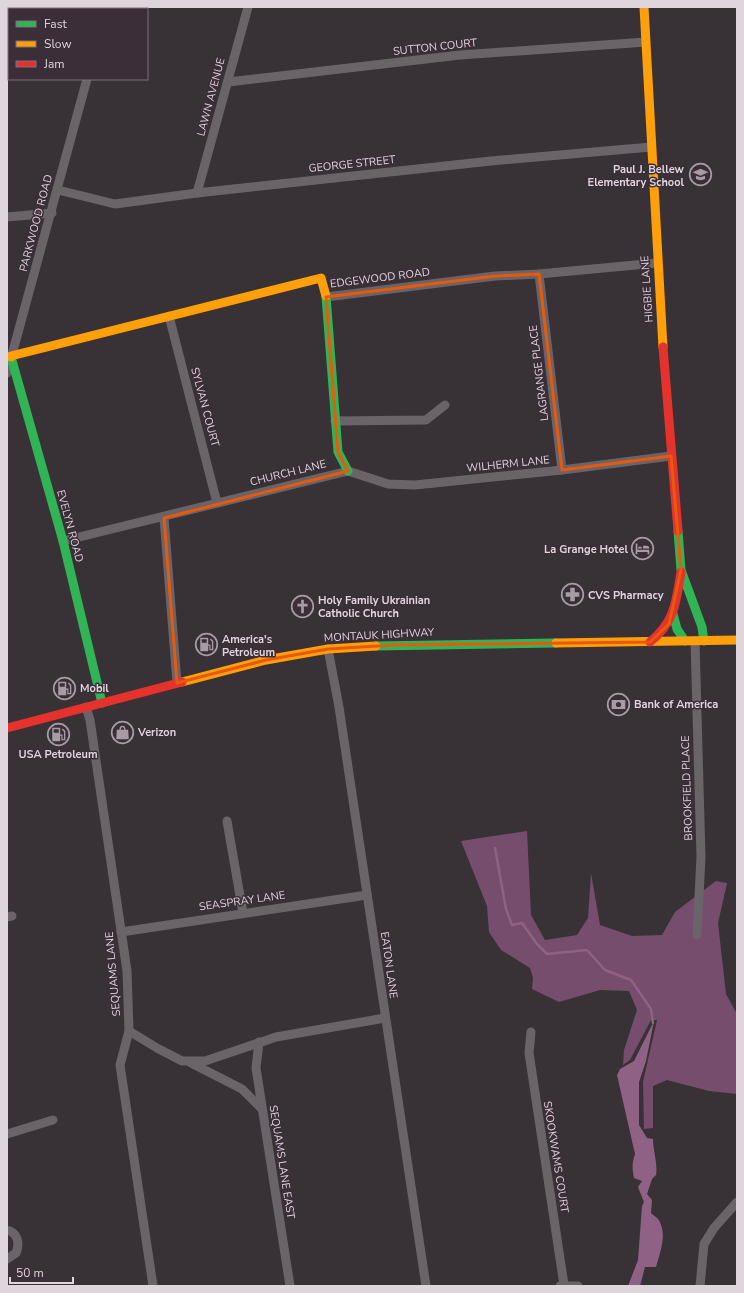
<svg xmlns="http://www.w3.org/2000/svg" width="744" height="1293" viewBox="0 0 744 1293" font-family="'Nunito Sans',sans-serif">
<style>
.forest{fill:#764d6d}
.water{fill:#8f6285}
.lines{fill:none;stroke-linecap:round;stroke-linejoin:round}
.stream{stroke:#8f6285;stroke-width:2.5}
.street{stroke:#6a6468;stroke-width:9}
.fast{stroke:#30b455;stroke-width:9}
.slow{stroke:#ff9f0a;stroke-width:9}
.jam{stroke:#e5322d;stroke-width:9}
.marked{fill:none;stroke:#e8590c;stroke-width:3;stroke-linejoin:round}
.labels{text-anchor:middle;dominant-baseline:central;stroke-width:3;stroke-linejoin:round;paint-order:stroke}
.street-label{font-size:11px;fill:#dfd6dd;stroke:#3c2e39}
.poi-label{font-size:11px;font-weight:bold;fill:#dfd6dd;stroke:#3c2e39;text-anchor:start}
</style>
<rect width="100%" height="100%" fill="#383237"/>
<!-- forest -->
<path class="forest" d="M527 831 531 915 545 940 577 935 588 918 591 873 600 925 632 936 662 935 675 912 716 881 727 883 718 923 726 994 737 1014V1094L709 1091 667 1080 653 1086V1128L644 1129 643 1082 657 1020H651L630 1060 623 1065 624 1050 637 1010 629 991 600 990 559 1002 532 989 533 978 530 968 501 950 489 932 487 906 461 841Z"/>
<!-- water -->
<path class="water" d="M654 1021 646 1061 639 1082V1125L647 1138 653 1139C653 1151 658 1164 656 1175L652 1179 647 1194 652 1200 651 1213C653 1215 656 1217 658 1219 668 1233 660 1253 656 1267H645L640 1286H628L638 1260 642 1206 644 1202 638 1187 642 1181 634 1178C632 1168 632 1163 635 1154L617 1075 620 1069 634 1061Z"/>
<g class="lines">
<!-- stream -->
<path class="stream" d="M495 848 506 909 512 925 522 923 537 944 547 954 587 950 605 970 631 980 651 1009 653 1023"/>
<!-- street -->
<g class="street">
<path d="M106 9V7"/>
<path d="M228 82 460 55 646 42"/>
<path d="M58 190 115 204 197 193 491 161 651 147"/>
<path d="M197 193 248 7"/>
<path d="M7 217 52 213"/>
<path d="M539 274 562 470"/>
<path d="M326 297 495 276 539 274 657 263"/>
<path d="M169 316 217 503"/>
<path d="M7 373 87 79"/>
<path d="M335 421 426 420 445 405"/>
<path d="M164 518 177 683"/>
<path d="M63 541 348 471 388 484 415 485 562 470 671 456"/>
<path d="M695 641 701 857 697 935"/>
<path d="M328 649 339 707 426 1286"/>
<path d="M86 707 90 720 127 971 129 1031 120 1065 153 1286"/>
<path d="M227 821 243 913"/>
<path d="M7 917 12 916"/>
<path d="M121 932 367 895"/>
<path d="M129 1031 157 1048 182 1061H205L276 1037 385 1018"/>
<path d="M531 1032 529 1053 564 1285"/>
<path d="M259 1042 256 1068 290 1286"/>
<path d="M191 1063 242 1089 262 1109"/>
<path d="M7 1134 53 1120"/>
<path d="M7 1230C18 1233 20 1243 16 1253L7 1259"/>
<path d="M560 1286H578"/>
<path d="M700 1286 704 1244 714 1228 737 1202"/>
</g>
<!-- fast -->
<g class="fast">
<path d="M326 296 338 452 348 471"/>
<path d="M11 357 63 541 102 703"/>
<path d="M678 531 681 570 702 627 704 641"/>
<path d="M673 614 677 629 685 641"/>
<path d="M376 646 556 643"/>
</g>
<!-- slow -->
<g class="slow">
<path d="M644 7 663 347"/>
<path d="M11 357V356L321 278 326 296"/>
<path d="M556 643 737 640"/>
<path d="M182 682 266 660 328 649 376 646"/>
</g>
<!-- jam -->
<g class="jam">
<path d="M663 347 678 531"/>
<path d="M650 642C675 622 676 602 681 572"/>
<path d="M7 728 182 682"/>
</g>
</g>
<!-- marked area -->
<path class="marked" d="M539 274 562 470 671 456 681 570 669 624 650 642 394 645 328 649 266 660 177 683 164 518 348 471 338 452 326 297 495 276Z"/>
<!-- icons -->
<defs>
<symbol id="school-ring" viewBox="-11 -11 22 22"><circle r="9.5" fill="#3c2e39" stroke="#a59da3" stroke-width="1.5"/><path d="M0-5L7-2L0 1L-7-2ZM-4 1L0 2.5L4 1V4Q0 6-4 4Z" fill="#a59da3"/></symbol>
<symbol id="hotel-ring" viewBox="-11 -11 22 22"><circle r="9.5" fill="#3c2e39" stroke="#a59da3" stroke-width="1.5"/><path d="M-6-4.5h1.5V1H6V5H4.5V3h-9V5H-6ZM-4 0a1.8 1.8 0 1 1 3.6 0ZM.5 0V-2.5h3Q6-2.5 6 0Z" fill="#a59da3"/></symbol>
<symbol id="pharmacy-ring" viewBox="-11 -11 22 22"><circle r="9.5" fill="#3c2e39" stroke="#a59da3" stroke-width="1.5"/><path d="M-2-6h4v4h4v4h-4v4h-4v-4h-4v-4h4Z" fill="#a59da3"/></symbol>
<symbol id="church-ring" viewBox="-11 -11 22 22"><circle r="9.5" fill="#3c2e39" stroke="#a59da3" stroke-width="1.5"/><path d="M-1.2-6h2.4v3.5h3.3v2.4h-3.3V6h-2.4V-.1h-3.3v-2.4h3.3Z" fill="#a59da3"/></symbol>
<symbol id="fuel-ring" viewBox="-11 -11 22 22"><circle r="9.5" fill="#3c2e39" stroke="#a59da3" stroke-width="1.5"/><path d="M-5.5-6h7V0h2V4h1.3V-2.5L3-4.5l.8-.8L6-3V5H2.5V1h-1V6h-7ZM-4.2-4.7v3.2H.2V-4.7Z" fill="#a59da3"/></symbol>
<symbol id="bank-ring" viewBox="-11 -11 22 22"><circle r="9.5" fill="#3c2e39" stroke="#a59da3" stroke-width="1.5"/><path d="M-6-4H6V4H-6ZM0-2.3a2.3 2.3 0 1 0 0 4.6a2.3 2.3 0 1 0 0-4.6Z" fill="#a59da3"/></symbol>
<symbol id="shop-ring" viewBox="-11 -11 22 22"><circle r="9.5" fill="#3c2e39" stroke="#a59da3" stroke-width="1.5"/><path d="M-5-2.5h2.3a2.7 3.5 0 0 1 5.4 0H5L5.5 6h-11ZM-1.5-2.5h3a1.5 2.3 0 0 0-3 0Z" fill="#a59da3"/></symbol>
</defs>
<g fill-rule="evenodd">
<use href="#school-ring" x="688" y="162" width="25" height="25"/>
<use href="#hotel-ring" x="630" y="536" width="25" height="25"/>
<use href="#pharmacy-ring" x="560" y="582" width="25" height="25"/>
<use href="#church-ring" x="290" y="594" width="25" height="25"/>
<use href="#fuel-ring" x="194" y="632" width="25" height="25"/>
<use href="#fuel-ring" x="52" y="676" width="25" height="25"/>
<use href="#bank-ring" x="606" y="692" width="25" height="25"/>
<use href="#shop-ring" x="110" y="720" width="25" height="25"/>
<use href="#fuel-ring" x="46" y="722" width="25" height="25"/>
</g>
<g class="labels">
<!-- street labels -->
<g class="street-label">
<text transform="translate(435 47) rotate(-6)">SUTTON COURT</text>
<text transform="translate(211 97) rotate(-75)">LAWN AVENUE</text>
<text transform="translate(352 164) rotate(-6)">GEORGE STREET</text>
<text transform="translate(36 223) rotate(-75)">PARKWOOD ROAD</text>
<text transform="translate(380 278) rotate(-7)">EDGEWOOD ROAD</text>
<text transform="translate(647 289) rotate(-94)">HIGBIE LANE</text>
<text transform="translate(539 373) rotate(-97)">LAGRANGE PLACE</text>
<text transform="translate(205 407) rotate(75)">SYLVAN COURT</text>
<text transform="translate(508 464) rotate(-6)">WILHERM LANE</text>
<text transform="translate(288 473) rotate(-14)">CHURCH LANE</text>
<text transform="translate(70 526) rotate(75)">EVELYN ROAD</text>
<text transform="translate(379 635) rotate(-3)">MONTAUK HIGHWAY</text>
<text transform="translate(687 788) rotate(-92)">BROOKFIELD PLACE</text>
<text transform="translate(242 901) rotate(-8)">SEASPRAY LANE</text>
<text transform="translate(389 965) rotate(82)">EATON LANE</text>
<text transform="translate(113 974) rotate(-95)">SEQUAMS LANE</text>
<text transform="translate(556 1157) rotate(81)">SKOOKWAMS COURT</text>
<text transform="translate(282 1162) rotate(81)">SEQUAMS LANE EAST</text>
</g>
<!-- poi labels -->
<g class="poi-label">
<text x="684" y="169" text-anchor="end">Paul J. Bellew<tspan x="684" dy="13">Elementary School</tspan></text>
<text x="628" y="549" text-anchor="end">La Grange Hotel</text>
<text x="588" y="595">CVS Pharmacy</text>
<text x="318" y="600">Holy Family Ukrainian<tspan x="318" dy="13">Catholic Church</tspan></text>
<text x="222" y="639">America's<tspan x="222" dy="13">Petroleum</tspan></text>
<text x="80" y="688">Mobil</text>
<text x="634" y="704">Bank of America</text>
<text x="138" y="732">Verizon</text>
<text x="58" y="754" text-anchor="middle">USA Petroleum</text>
</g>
</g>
<!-- border -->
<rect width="744" height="1293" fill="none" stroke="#dfd6dd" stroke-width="16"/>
<!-- legend -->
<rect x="8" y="8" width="140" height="72" fill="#3c2e39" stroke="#7d717b"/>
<rect x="16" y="21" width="20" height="6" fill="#30b455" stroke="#7d717b"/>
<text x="44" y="28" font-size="12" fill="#dfd6dd">Fast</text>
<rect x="16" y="41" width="20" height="6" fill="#ff9f0a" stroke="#7d717b"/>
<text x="44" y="48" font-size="12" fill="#dfd6dd">Slow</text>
<rect x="16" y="61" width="20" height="6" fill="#e5322d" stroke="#7d717b"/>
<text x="44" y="68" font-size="12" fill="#dfd6dd">Jam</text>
<!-- scale -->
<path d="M10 1277v6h63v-6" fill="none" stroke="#dfd6dd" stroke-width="2"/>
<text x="16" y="1277" font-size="12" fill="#dfd6dd" stroke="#3c2e39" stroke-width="3" paint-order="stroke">50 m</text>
</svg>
